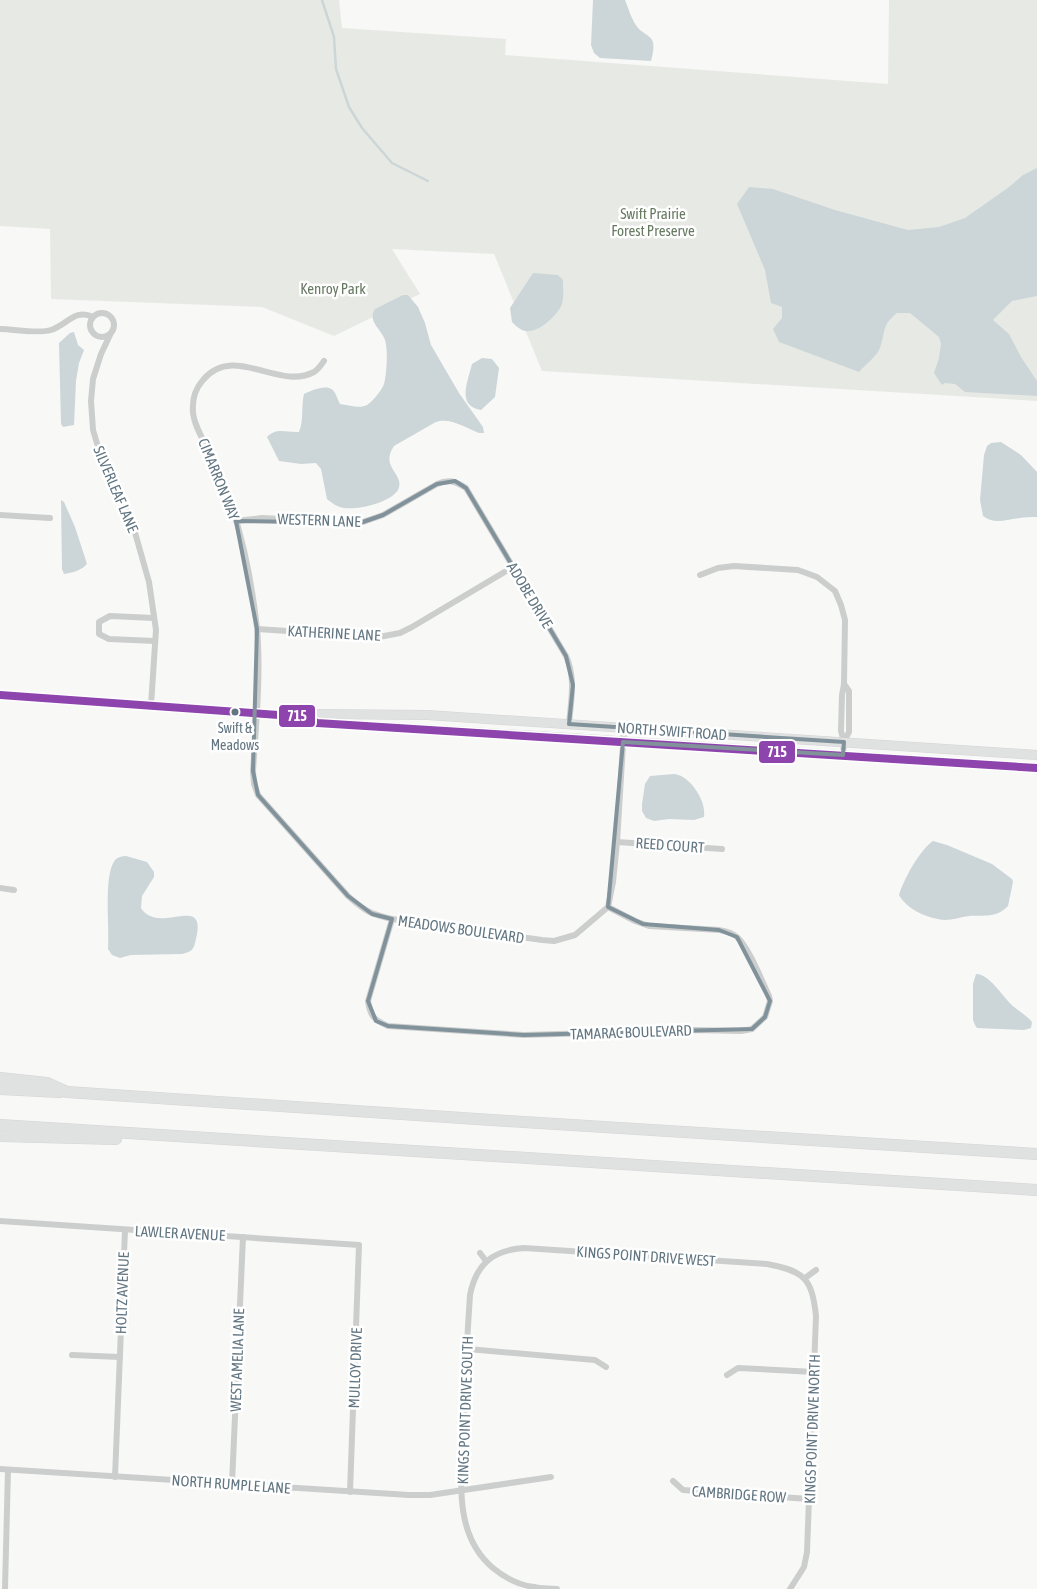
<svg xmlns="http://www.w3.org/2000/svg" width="1037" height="1589" viewBox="0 0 1037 1589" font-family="'Asap Condensed',sans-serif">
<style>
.green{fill:#e7eae4}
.water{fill:#ccd6d8}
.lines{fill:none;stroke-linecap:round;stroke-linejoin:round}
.stream{stroke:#ccd6d8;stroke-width:2.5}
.secondary-casing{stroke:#d4d5d6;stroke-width:10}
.highway-casing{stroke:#d4d5d5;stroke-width:12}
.street{stroke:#cccece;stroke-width:6}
.secondary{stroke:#e0e1e1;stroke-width:9}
.highway{stroke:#e0e1e1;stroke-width:11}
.bus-1-casing{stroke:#fff;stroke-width:11}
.bus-1{stroke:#8e44ad;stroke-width:8}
.marked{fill:none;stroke:#81929b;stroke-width:4;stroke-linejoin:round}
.bus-dot{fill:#627682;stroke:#fff;stroke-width:2}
.labels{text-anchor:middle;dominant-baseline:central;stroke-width:5;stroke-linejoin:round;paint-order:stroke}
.bus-label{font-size:14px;fill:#627682;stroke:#fff}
.park-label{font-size:15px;fill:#677a62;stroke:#fff}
.street-label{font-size:15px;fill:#627682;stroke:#fff}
.line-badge{stroke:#fff;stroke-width:2}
.badge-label{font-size:14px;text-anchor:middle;font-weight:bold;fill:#fff}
</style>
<rect width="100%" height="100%" fill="#f8f8f7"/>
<!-- green -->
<path class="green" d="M0 0H339L342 28 506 39 505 55 888 84 889 0H1037V401L542 371 494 254 392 249 420 294 334 336 262 307 51 299 50 229 0 226Z"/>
<!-- water -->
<g class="water">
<path d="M593 0H625C628 7 630 15 634 22 643 40 660 30 651 61L600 58 594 53 591 45Z"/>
<path d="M1037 168V296L1012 301 993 320 1009 334 1021 357 1037 381V396L965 392 955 384 945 383 942 385 934 373 939 358 941 344 939 337 910 313H897C881 326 886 331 880 348 877 356 865 365 859 372L779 342 773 329 782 318V307L771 303 765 270 737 204 749 187 773 189 835 210 908 230 939 227 965 218 1009 187 1023 175Z"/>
<path d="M533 273 558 275 563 280C563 287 564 298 562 304 557 316 539 333 525 331 520 330 515 325 512 322L510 308Z"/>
<path d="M403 295H408L418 307 425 323 431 345 459 393 483 427 484 433H479C465 428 448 416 434 423L394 446C379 468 406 474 398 490 390 503 358 510 344 508 337 507 332 503 327 499L321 469 316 463 301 464 279 461 267 437C277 427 286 433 299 432 304 420 301 406 304 394 312 390 330 382 335 393 337 397 338 400 340 404 348 405 360 409 367 405 373 401 382 390 384 384 387 374 388 350 385 340 381 329 367 321 375 309Z"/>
<path d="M74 332 78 345 84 350 79 363 76 381 74 425 63 427 61 424 59 343 70 333Z"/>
<path d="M482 358 492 359 499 368 495 397 481 410C456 406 468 381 472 364Z"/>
<path d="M1001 442 1021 455 1037 472V517C1031 517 1025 517 1020 518 1007 519 994 525 983 516L980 500 984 455 987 446 991 443Z"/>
<path d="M61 500 64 502 75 527 87 564C82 570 72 573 64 574L62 569Z"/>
<path d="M674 774C690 775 707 802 704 817L694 820 669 819 654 821 646 818 642 811V804L645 784 650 776Z"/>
<path d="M933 841 947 845 992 864 1012 879 1013 882 1008 906C997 918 984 915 969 916 961 917 953 920 945 920 929 919 907 910 899 895 904 879 919 851 933 841Z"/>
<path d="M126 856 147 862 154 872V877L142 896 141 908C159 937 210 889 195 943 193 951 190 952 182 954L131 955 120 958 112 955 108 949C110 927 103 876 115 860 118 857 122 856 126 856Z"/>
<path d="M976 974C990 974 1004 999 1014 1007 1020 1012 1027 1016 1032 1022L1031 1028 1024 1030 977 1028 975 1025 973 1020V984Z"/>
</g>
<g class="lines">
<!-- stream -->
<path class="stream" d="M322 0 334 37 336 69 349 107 362 128 392 163 428 181"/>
<defs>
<g id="secondary">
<path d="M0 695 307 717 318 714 427 715 1037 755"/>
<path d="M307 717 317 723 570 738 1037 768"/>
</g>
<g id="highway">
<path d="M0 1078 47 1083 67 1092 507 1121 1037 1154"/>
<path d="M0 1089 60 1092"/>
<path d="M0 1125 1037 1190"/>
<path d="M0 1136 116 1139"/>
</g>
</defs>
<!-- secondary casing -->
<use href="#secondary" class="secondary-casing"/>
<!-- highway casing -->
<use href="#highway" class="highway-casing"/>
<!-- street -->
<g class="street">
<circle cx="102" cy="325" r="12"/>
<path d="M0 329C14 329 38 334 51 330 67 325 75 308 93 317"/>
<path d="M110 335 101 354 93 379 91 401 93 430 102 460 132 522 149 582 156 630 151 705"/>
<path d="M324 361C321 365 318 370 314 372 279 391 234 343 203 380 195 389 192 400 193 412 194 426 204 441 210 453 217 468 223 483 229 499 244 540 252 584 257 628 261 675 256 724 253 771L254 784 258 795 348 896C365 911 370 914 392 919L542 940 554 941 575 935 608 907 613 882 617 842 624 728"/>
<path d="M0 515 50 518"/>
<path d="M236 521 262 518 360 523 383 515 437 484C449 479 455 481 466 488L566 656C576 678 571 700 569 724"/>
<path d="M700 575 718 568 734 566 798 570 817 577 835 591 841 605 845 620 844 684 842 695 841 731 844 742 843 755"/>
<path d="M154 618 110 616 99 622V634L109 639 155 641"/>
<path d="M257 629 379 637 400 633 412 627 513 567"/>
<path d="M844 742 849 732V691L844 684"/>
<path d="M617 842 722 849"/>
<path d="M0 888 14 890"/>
<path d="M392 919 368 1001C370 1016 374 1020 388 1026L524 1035 694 1030 741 1031 752 1029 765 1017 770 1001 769 996C762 981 749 948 737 937 732 932 725 931 719 930L649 926 635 921 608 907"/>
<path d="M0 1221 359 1245 350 1492"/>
<path d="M480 1253 486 1261"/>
<path d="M805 1278 816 1270"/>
<path d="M468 1349 595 1360 606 1367"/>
<path d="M72 1355 120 1357"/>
<path d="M727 1375 738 1368 814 1372"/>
<path d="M0 1469 409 1495H430L551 1477"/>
<path d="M115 1477 125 1230"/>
<path d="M673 1481 683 1490 809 1499"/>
<path d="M232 1484 243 1237"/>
<path d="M5 1589 8 1470"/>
<path d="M557 1589C550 1588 542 1589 534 1587 519 1585 505 1578 493 1568 451 1533 462 1473 464 1425 465 1382 467 1338 470 1295 476 1264 493 1250 524 1248L767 1264C805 1271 812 1279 816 1316L807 1552 804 1567 790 1589"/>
</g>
<!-- secondary -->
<use href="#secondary" class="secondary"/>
<!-- highway -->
<use href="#highway" class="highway"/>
<defs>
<path id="bus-1" d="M0 695 307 717 317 723 1037 768"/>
</defs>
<!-- bus-1 casing -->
<use href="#bus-1" class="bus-1-casing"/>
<!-- bus-1 -->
<use href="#bus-1" class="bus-1"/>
</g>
<!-- marked area -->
<path class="marked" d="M455 481 466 488 566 656 573 685 569 724 844 742 843 755 623 742 608 907 643 924 719 930 737 937 770 1001 765 1017 752 1029 524 1035 388 1026 376 1021 368 1001 392 919 372 914 348 896 258 795 253 771 257 629 236 521 360 523 383 515 437 484Z"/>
<!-- markers -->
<circle class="bus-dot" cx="235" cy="712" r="4.5"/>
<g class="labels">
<!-- bus labels -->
<g class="bus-label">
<text x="235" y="728">Swift &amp;<tspan x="235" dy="17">Meadows</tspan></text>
</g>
<!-- park labels -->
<g class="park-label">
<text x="653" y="213">Swift Prairie<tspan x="653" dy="17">Forest Preserve</tspan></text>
<text x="333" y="288">Kenroy Park</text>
</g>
<!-- street labels -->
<g class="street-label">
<text transform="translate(219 479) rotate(68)">CIMARRON WAY</text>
<text transform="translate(116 489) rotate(67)">SILVERLEAF LANE</text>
<text transform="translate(319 520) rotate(2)">WESTERN LANE</text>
<text transform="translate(530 595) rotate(59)">ADOBE DRIVE</text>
<text transform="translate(334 633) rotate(3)">KATHERINE LANE</text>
<text transform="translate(672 731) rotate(4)">NORTH SWIFT ROAD</text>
<text transform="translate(670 845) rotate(4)">REED COURT</text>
<text transform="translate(461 929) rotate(8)">MEADOWS BOULEVARD</text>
<text transform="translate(631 1032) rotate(-2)">TAMARAC BOULEVARD</text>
<text transform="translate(180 1233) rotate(3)">LAWLER AVENUE</text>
<text transform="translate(646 1256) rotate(4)">KINGS POINT DRIVE WEST</text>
<text transform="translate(122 1293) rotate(-88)">HOLTZ AVENUE</text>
<text transform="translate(237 1360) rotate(-88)">WEST AMELIA LANE</text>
<text transform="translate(355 1368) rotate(-88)">MULLOY DRIVE</text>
<text transform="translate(465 1410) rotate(-88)">KINGS POINT DRIVE SOUTH</text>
<text transform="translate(812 1429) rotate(-88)">KINGS POINT DRIVE NORTH</text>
<text transform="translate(231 1484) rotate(4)">NORTH RUMPLE LANE</text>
<text transform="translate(739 1494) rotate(4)">CAMBRIDGE ROW</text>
</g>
</g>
<g class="line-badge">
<rect x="278" y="704" width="38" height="24" rx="5" fill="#8e44ad"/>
<rect x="758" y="740" width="38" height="24" rx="5" fill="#8e44ad"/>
</g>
<g class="badge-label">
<text x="297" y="721">715</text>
<text x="777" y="757">715</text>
</g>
</svg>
